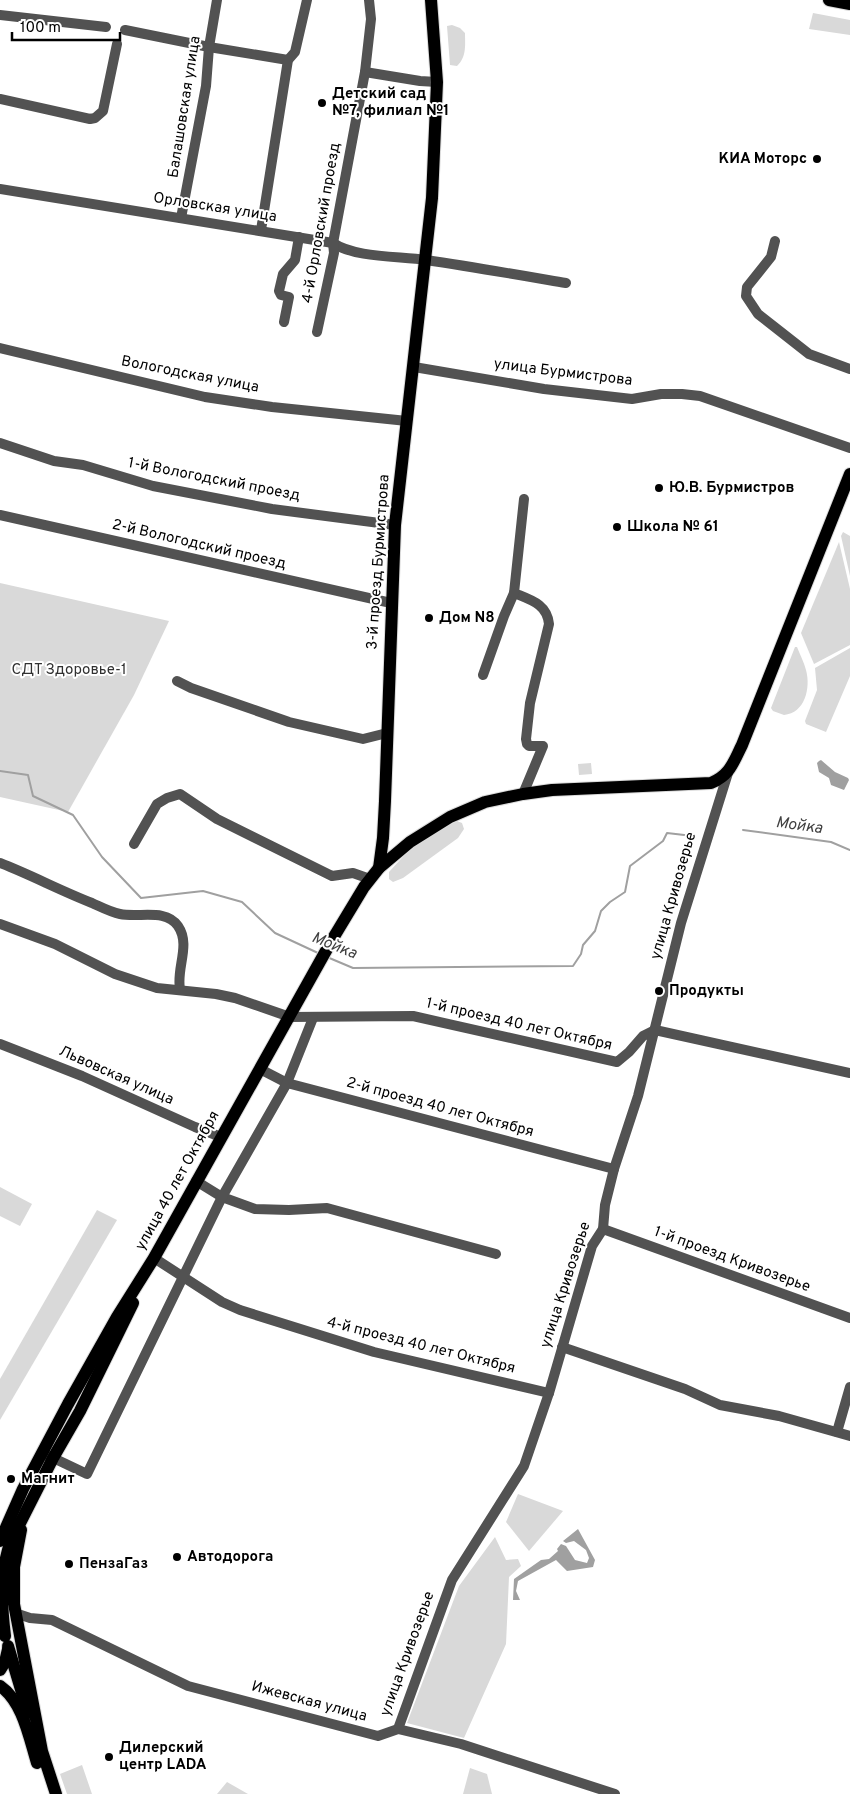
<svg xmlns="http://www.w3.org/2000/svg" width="850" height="1794" viewBox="0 0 850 1794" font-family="Overpass,sans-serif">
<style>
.green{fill:#d9d9d9}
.water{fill:#a0a0a0}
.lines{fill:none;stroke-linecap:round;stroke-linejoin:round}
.stream{stroke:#a0a0a0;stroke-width:2}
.major-casing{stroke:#dbdbdb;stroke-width:14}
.minor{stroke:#525252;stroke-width:10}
.major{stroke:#000;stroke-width:12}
.poi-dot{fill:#000;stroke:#fff;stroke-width:2}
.labels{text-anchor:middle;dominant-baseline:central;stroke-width:4;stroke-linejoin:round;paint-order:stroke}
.poi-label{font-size:15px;font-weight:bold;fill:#000;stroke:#fff;text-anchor:start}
.street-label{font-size:15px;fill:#000;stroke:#fff}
.park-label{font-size:15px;fill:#303030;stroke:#fff}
.water-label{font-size:16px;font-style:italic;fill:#414141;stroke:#fff}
</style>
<rect width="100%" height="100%" fill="#fff"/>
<!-- green -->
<g class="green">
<path d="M813 13 850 20V35L809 29Z"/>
<path d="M452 25 460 28 465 33C465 44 467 57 457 66L450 65 447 26Z"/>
<path d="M843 532 850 536V576L841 536Z"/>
<path d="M839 542 850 589V645L814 664 801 633Z"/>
<path d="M0 583 169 621 134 695 68 812 0 797Z"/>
<path d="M795 647H797C800 655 804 662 806 670 811 688 805 713 784 715L773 711 771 708Z"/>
<path d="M850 648V676L826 732 806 724 805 721 817 690 815 668Z"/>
<path d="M591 763 592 774 579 775 578 764Z"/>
<path d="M457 821 462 823 464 829 458 838 403 878 393 882 389 879V872L409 850 423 839Z"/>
<path d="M0 1187 32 1204 20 1226 0 1216Z"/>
<path d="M97 1210 117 1220 0 1420V1379Z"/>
<path d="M518 1494 563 1511 529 1551 506 1522Z"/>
<path d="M495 1537 506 1560 518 1559 521 1566 509 1577 506 1644 464 1738 407 1723 459 1586Z"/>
<path d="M82 1765 92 1794H67L60 1774Z"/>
<path d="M470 1768 487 1774 492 1794H463Z"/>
<path d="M227 1782 248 1794H217Z"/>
</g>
<!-- water -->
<g class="water">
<path d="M821 760 835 772 848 778 849 780 844 790 831 785 829 778 819 772 817 763 819 761Z"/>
<path d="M578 1529 595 1560 593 1567 567 1571 556 1560 518 1581 516 1591 520 1600H513L514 1579 541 1560 549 1559 558 1551 557 1549 561 1544 566 1546 575 1560 587 1563 589 1558 586 1550 574 1541 566 1543 563 1541Z"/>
</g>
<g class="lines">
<!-- stream -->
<g class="stream">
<path d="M0 771 28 775 33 796 73 815 102 857 141 898 203 891 242 902 275 933 318 953"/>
<path d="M743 830 831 842 850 850"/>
<path d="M327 957 353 968 573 966 581 954 583 945 595 931 601 911 610 902 625 892 630 866 663 841 667 833 693 836"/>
</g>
<defs>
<g id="major">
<path d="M829 0 850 4"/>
<path d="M379 868 383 838 385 801 395 525 432 198 437 82 431 0"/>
<path d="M21 1530 14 1567V1604L42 1751 56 1794"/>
<path d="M0 1541 23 1489 68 1404 117 1317 154 1258 332 940 364 887 379 868 410 842 450 817 485 802 523 794 552 790 711 783C730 775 733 763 742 745L850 474"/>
<path d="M5 1636C1 1604 0 1574 10 1543L53 1458 80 1411 133 1303"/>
<path d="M8 1646 28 1713"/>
<path d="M0 1670 5 1662 8 1649"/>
<path d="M0 1686C23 1702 29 1737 37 1763"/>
</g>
</defs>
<!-- major casing -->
<use href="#major" class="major-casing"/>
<!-- minor -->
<g class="minor">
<path d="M0 15 106 27"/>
<path d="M125 30 209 47 288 60"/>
<path d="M365 72 420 81 437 82"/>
<path d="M0 99 90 119 95 118 103 111 117 44"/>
<path d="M0 189 333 243C355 258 399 256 426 260 473 267 519 275 566 283"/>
<path d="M181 218 206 86 209 47 217 0"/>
<path d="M261 230 288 60 295 52 307 0"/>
<path d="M775 241 771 257 747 287 746 296 758 314 809 354 850 369"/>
<path d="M284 322 289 297 281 295 279 291 283 274 295 260 299 237"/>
<path d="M317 332 334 253 333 243 365 72 371 19 369 0"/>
<path d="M0 348 205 397 272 407 407 421"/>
<path d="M414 367 544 389 632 399 661 394H682L700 396 850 448"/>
<path d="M0 443 54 461 83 465 153 486 272 509 395 525"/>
<path d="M0 515 391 603"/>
<path d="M514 593C531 600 547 604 549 624L530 703 526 739 527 744 529 746H543L523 794"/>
<path d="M483 675 504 616 514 593 524 499"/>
<path d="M177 681 191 688 289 722 363 739 387 733"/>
<path d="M134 844 157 804 167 798 180 794 217 819 332 876 353 873 370 879"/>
<path d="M0 863C31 875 61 891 92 903 101 907 110 912 120 914 139 918 166 908 178 926 191 945 176 968 180 989"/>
<path d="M0 924 55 944 115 974 157 988 216 994 235 998 290 1017 413 1016 617 1062 629 1052 643 1036 655 1030 850 1073"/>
<path d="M0 1044 82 1076 195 1127 221 1137"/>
<path d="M260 1069 287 1083 614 1169"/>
<path d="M196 1181 222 1197 255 1209 289 1210 327 1208 496 1254"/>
<path d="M603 1229 850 1318"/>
<path d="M154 1258 222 1302 240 1310 374 1352 549 1393"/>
<path d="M562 1347 685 1389 720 1405 779 1416 850 1436"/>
<path d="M837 1432 850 1387"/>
<path d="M47 1455 87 1474 222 1197 287 1083 313 1018"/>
<path d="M15 1613 30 1618 52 1620 188 1686 378 1736 398 1729 461 1744 615 1794"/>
<path d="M398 1729 452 1580 524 1466 549 1393 592 1246 603 1229 605 1205 614 1169 638 1096 681 923 728 773"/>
</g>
<!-- major -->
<use href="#major" class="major"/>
</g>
<!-- markers -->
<g class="poi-dot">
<circle cx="322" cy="103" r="5"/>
<circle cx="817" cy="159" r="5"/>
<circle cx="659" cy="488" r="5"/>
<circle cx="617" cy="527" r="5"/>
<circle cx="429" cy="618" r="5"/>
<circle cx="659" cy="991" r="5"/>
<circle cx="11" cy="1479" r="5"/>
<circle cx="177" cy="1557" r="5"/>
<circle cx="69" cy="1564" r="5"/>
<circle cx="109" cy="1757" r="5"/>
</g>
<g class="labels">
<!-- poi labels -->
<g class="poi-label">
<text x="332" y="94">Детский сад<tspan x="332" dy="17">№7, филиал №1</tspan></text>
<text x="807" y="159" text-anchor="end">КИА Моторс</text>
<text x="669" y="488">Ю.В. Бурмистров</text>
<text x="627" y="527">Школа № 61</text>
<text x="439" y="618">Дом N8</text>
<text x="669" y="991">Продукты</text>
<text x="21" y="1479">Магнит</text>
<text x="187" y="1557">Автодорога</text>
<text x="79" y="1564">ПензаГаз</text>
<text x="119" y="1748">Дилерский<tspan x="119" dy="17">центр LADA</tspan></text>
</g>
<!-- street labels -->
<g class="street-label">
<text transform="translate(185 107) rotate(-81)">Балашовская улица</text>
<text transform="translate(215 208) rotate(9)">Орловская улица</text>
<text transform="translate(322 223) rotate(-80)">4-й Орловский проезд</text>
<text transform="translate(563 373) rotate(7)">улица Бурмистрова</text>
<text transform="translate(190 375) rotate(11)">Вологодская улица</text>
<text transform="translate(214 480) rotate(11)">1-й Вологодский проезд</text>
<text transform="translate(199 545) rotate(13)">2-й Вологодский проезд</text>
<text transform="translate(379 562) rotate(-86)">3-й проезд Бурмистрова</text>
<text transform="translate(674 896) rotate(-74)">улица Кривозерье</text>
<text transform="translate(519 1025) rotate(13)">1-й проезд 40 лет Октября</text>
<text transform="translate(116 1076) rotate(24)">Львовская улица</text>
<text transform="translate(440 1108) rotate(15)">2-й проезд 40 лет Октября</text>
<text transform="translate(178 1181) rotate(-61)">улица 40 лет Октября</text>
<text transform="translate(732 1260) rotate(20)">1-й проезд Кривозерье</text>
<text transform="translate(566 1285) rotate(-72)">улица Кривозерье</text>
<text transform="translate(421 1346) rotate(14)">4-й проезд 40 лет Октября</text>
<text transform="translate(408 1654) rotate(-70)">улица Кривозерье</text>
<text transform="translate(309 1702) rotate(15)">Ижевская улица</text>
</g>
<!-- park labels -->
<g class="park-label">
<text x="69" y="670">СДТ Здоровье-1</text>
</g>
<!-- water labels -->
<g class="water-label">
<text transform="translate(799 826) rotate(8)">Мойка</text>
<text transform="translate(334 946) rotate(22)">Мойка</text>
</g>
</g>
<!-- scale -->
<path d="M12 32v8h108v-8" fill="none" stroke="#000000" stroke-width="2.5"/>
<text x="20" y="32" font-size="15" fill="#000000" stroke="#ffffff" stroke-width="4" paint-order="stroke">100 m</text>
</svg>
